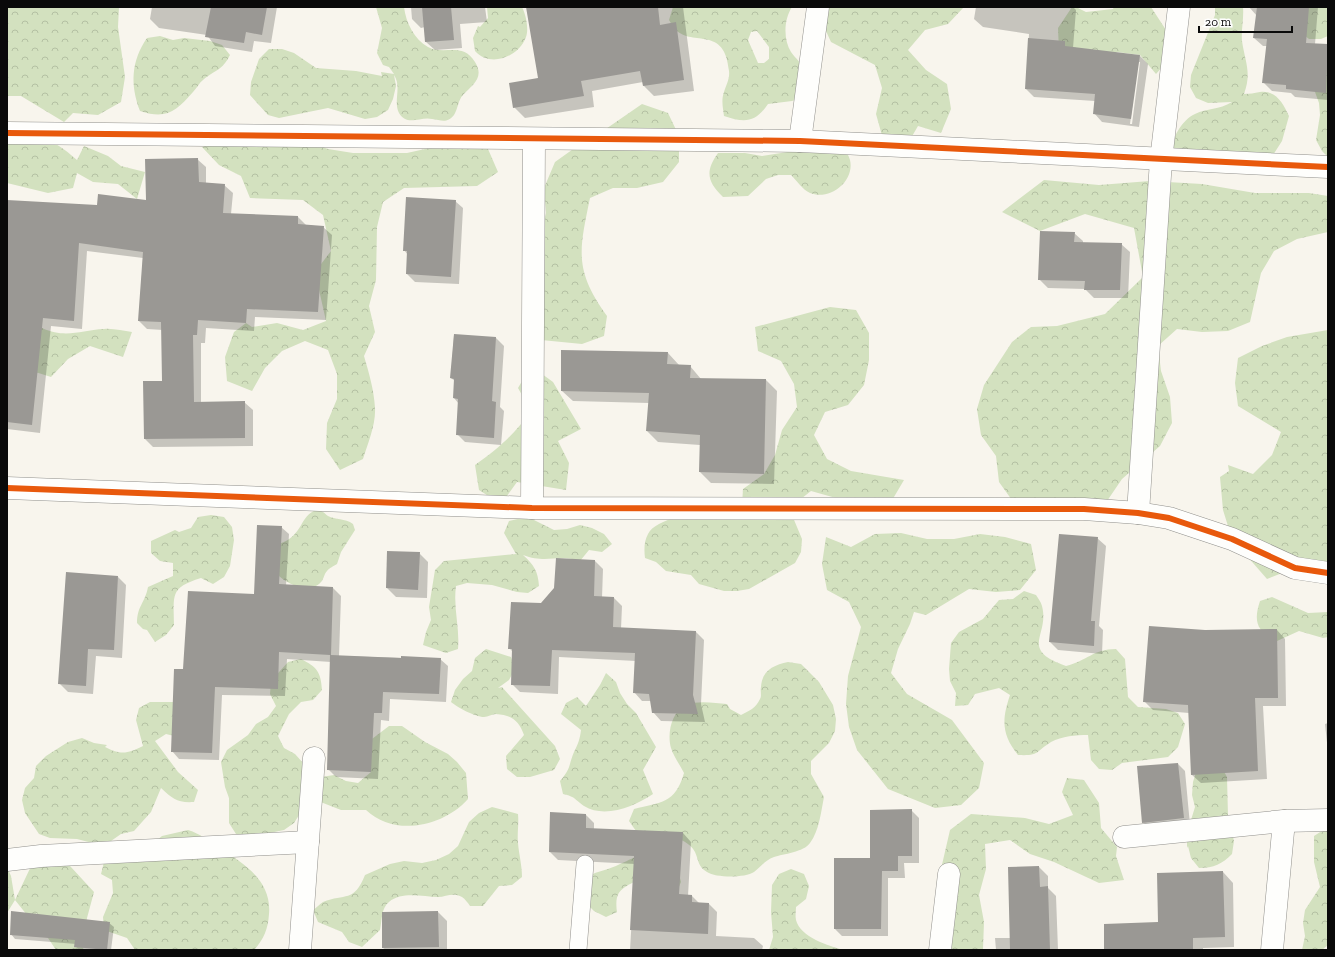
<svg xmlns="http://www.w3.org/2000/svg" width="1335" height="957" viewBox="0 0 1335 957" font-family="'Zilla Slab',serif">
<style>
.forest{fill:url(#forest-crowns);fill-rule:evenodd}
.shadow{fill:#0003;fill-rule:evenodd}
.building{fill:#9a9894}
.lines{fill:none;stroke-linecap:round;stroke-linejoin:round}
.service-casing{stroke:#91908c;stroke-width:18}
.minor-casing{stroke:#91908c;stroke-width:23}
.service{stroke:#fefefc;stroke-width:17}
.minor{stroke:#fefefc;stroke-width:22}
.cycleway-casing{stroke:#fff;stroke-width:8}
.cycleway{stroke:#e8590c;stroke-width:6}
</style>
<defs>
<pattern id="forest-crowns" width="20" height="18" patternUnits="userSpaceOnUse"><rect width="20" height="18" fill="#d3e1bf"/><path d="M2 6a3 3 0 1 1 6 0M12 15a3 3 0 1 1 6 0" fill="none" stroke="#b4c0a3"/></pattern>
</defs>
<rect width="100%" height="100%" fill="#f8f5ed"/>
<!-- forest -->
<g class="forest">
<path d="M7 7H119L118 27 125 77 121 102 98 115 73 113 64 122 21 96H7Z"/>
<path d="M376 7H404C406 23 414 39 428 47 445 56 462 41 475 62 485 78 472 85 463 95 458 100 458 109 454 115 447 124 441 120 432 119 421 116 407 127 399 113 393 101 402 87 394 75L396 86 393 99 388 110 377 117 365 119 328 108 279 118 268 115 250 95 251 82 259 59 269 49H282L294 53 316 68 356 71 382 76 381 72 394 74 389 67 383 65 377 53 382 28Z"/>
<path d="M487 7H522C526 15 529 29 526 37 519 57 490 68 475 51L473 38 478 26 480 27 488 18Z"/>
<path d="M673 7H792C784 19 783 39 791 52 795 58 804 65 805 72 806 80 804 89 804 97L792 101 768 104C755 123 745 123 724 116 723 108 721 100 724 92 726 85 730 79 729 71 725 25 693 47 676 30 673 27 671 23 669 20ZM757 31 769 47V59L764 63H758L748 40 751 32Z"/>
<path d="M815 7H964L948 24 925 30 908 50 926 70 947 84 951 109 941 133 918 126 907 145 883 139 876 114 882 88 875 65 831 42Z"/>
<path d="M1072 7H1076L1086 12 1113 9 1114 7H1151L1166 30 1173 55 1156 74 1140 55 1117 52 1098 69 1059 52 1058 28Z"/>
<path d="M1215 7H1243C1244 19 1241 30 1242 41 1245 62 1252 72 1244 94 1250 94 1254 93 1260 92 1276 90 1283 103 1289 116L1282 141 1268 163 1232 165 1196 172C1178 163 1166 148 1179 129 1183 123 1188 117 1195 114 1207 108 1219 110 1232 102L1208 103 1196 98 1190 87 1191 75 1215 15Z"/>
<path d="M1294 7H1328V36L1321 39H1309L1300 32Z"/>
<path d="M160 36 173 40 184 38 210 41 222 45 230 55C222 71 216 69 203 80 199 83 197 88 193 92 176 111 167 120 140 111 130 85 131 61 147 38Z"/>
<path d="M1328 59V157L1322 151 1316 140 1320 115 1319 103 1315 92 1317 62Z"/>
<path d="M642 104 668 113 679 136V162L663 182 637 188H613L590 198C579 251 574 270 607 316L604 336 582 344 531 339 540 237 546 213 544 188 555 162 576 147 600 133Z"/>
<path d="M7 135C41 136 51 137 77 160L84 146 108 156 121 166 145 172 137 199 118 184 93 182 77 173 73 188 48 193 7 183Z"/>
<path d="M228 138 304 140 328 149 353 153H407L434 147 488 149 498 172 477 186 404 188 383 202 377 227 376 280 369 306 375 332 364 356C369 373 374 390 375 408 376 424 368 443 363 459L340 470 326 449 327 423 337 399V374L328 350 305 341 282 351 265 368 252 391 227 381 225 357 234 332 246 323 252 327 277 323 303 330 326 321 315 272 331 251 323 215 303 200 250 198 241 176 219 165 202 147Z"/>
<path d="M845 148C846 152 849 156 850 160 855 181 830 201 810 193 803 190 796 180 791 175H778L766 179 748 196 723 197C707 182 705 171 718 153H745L762 156 800 150Z"/>
<path d="M1044 180 1099 185 1150 181 1202 184 1255 193H1309L1328 196V232L1297 239 1274 251 1261 273 1250 322 1228 331 1202 332 1177 329 1158 346 1161 371 1170 397 1172 423 1160 446 1122 479 1107 501 1014 503 999 482 996 456 981 435 977 409 984 385 1012 342 1031 327 1057 326 1105 314 1143 277 1134 228 1085 214 1040 231 1002 212Z"/>
<path d="M830 307 856 310 869 333V360L864 385 848 405 825 412 814 435 827 459 851 471 904 480 891 502 843 500 811 491 792 506V515L802 539 801 552 795 563 749 589 737 591H724L699 584 691 575 666 571 656 562 645 558C644 550 644 541 648 534 658 514 721 509 742 505L743 489 764 474 775 455 782 430 797 407 794 384 781 361 758 351 755 327Z"/>
<path d="M42 328C66 339 81 330 104 329 113 328 123 331 132 332L123 357 90 346 68 359 51 377 26 369 20 342Z"/>
<path d="M1328 330V573L1295 568 1267 579 1232 539 1223 510 1220 477 1229 471 1228 465 1253 474 1272 455 1281 432 1238 406 1235 383 1238 358 1262 346 1287 337Z"/>
<path d="M531 366 553 382 581 429 558 441 569 463 566 490 517 482 501 504 479 490 475 465C499 448 514 435 531 411L518 388Z"/>
<path d="M317 510C323 511 323 512 328 516 335 520 345 518 353 524L355 530 341 552 337 564C334 566 329 568 327 571 324 574 324 579 321 582 310 595 286 584 277 574L279 544C304 536 299 515 317 510Z"/>
<path d="M211 515 224 517 232 527 234 540 230 566 224 577 213 584 201 578C169 588 174 595 174 625L166 635 155 642 147 630 143 629 137 623C137 606 145 603 148 587L173 576V563L160 561 151 553V541L175 530 179 532 191 528 198 517Z"/>
<path d="M522 518 534 520 554 530 567 529 580 525 592 528 604 534 612 544 602 552 589 550 580 561C558 554 546 564 523 555 534 565 538 571 539 586L528 593 517 592 492 585 467 583 456 586C453 608 460 628 458 649L446 653 423 645 426 632 431 620 429 607 435 570 444 561 516 554 504 533 509 521Z"/>
<path d="M901 533 927 539H954L980 534 1005 537 1031 544 1036 570 1020 590 996 592 969 589 926 615 914 612 910 624 898 649 891 673 907 694 952 720 984 763 979 788 961 805 935 808 888 789 857 750 849 727 846 704 848 676 861 627 849 602 827 590 822 564 826 537 851 547 875 534Z"/>
<path d="M1024 591 1036 595C1038 598 1041 602 1042 606 1050 636 1018 649 1066 666 1087 661 1093 649 1116 649L1125 659 1128 697 1138 707 1166 709 1178 713 1185 724 1178 747 1168 757 1122 763 1112 770 1099 769 1091 760 1088 735C1076 735 1062 736 1051 742 1035 752 1040 756 1018 755 1001 734 1002 719 1010 695L999 688 975 694 968 705 955 706 956 693 950 681 949 669 951 643 959 632 983 619 999 600 1013 599Z"/>
<path d="M1272 597 1308 613 1328 612V637L1323 638 1299 631 1277 641C1257 632 1253 622 1260 601Z"/>
<path d="M486 649 511 657 515 669 509 680 498 688 502 687 555 746 560 759 554 770 530 777H517L507 769 506 756 524 735C519 721 512 715 496 714 492 714 488 717 484 717 475 717 457 707 451 702L455 690 463 679 472 671 475 658Z"/>
<path d="M301 659C317 667 321 672 322 690L313 700 301 702 289 714 278 736 284 748 295 754 304 764 301 812 294 823 284 830 260 835 247 837 236 834 229 823V798L225 787 221 762 227 750 248 735 256 724 268 717 276 706 270 694 271 681 288 662Z"/>
<path d="M788 662 801 664 819 682 833 705 836 719 835 731 829 743 811 761V774L824 797C821 812 819 831 810 843 804 852 783 854 774 857 765 860 761 867 754 872 745 878 716 878 707 872 698 867 699 861 695 852 686 834 653 834 636 831L629 821 634 809C661 802 675 804 684 773 680 765 674 757 671 748 667 734 671 712 686 705 698 700 715 703 727 704L730 709 741 715C749 711 756 708 760 699 762 696 760 691 761 687 762 670 774 665 788 662Z"/>
<path d="M606 673 616 682 620 693 627 704 636 713 656 747 643 770 653 794C635 806 605 819 584 806 574 799 576 797 563 794L560 781C572 767 568 766 574 752 578 744 580 739 581 730L561 714 566 703 577 697 586 706 600 685Z"/>
<path d="M150 702H177L178 737 166 734 155 741 178 772 198 790 194 802C177 803 173 799 161 788L151 812 142 822 134 831 121 834 111 841 100 845 77 839 50 838 39 834 25 813 22 800 25 788 34 778 36 766 46 756 68 742 82 738 94 743 107 745 105 747C121 755 127 754 143 746L136 720 139 708Z"/>
<path d="M389 726H402L425 742 448 754 457 762 466 773 468 799C443 827 394 837 366 810H341L318 801 321 777 334 775 346 781 358 783 371 772 366 767 368 742Z"/>
<path d="M1221 766 1227 777 1228 816 1234 841 1232 854C1222 864 1214 868 1199 868L1191 858 1188 846 1187 848V833L1195 807 1192 795 1193 782 1197 769Z"/>
<path d="M1067 778 1084 780 1099 803 1101 828 1117 847 1116 856 1124 880 1099 883 1054 862 1030 854 1010 840 985 844 986 869 979 895 984 922 983 949 952 950 938 882 950 830 971 814 1025 818 1049 824 1073 815 1062 792Z"/>
<path d="M492 807 518 814C519 825 517 833 518 843 519 855 522 865 522 877L512 885 499 886 483 906H470C468 903 465 899 462 897 453 892 446 897 438 897 423 897 402 891 389 902 381 908 382 921 380 930L362 947 349 942 342 932 318 922 313 910C316 908 320 904 323 902 345 893 354 903 365 875L390 864 404 861 422 863 436 860 449 854 458 846 469 822 479 813Z"/>
<path d="M1328 827V945L1322 950H1302L1305 936 1303 923 1305 910 1320 887 1314 862V836Z"/>
<path d="M188 830C201 834 207 840 219 848 244 863 272 881 269 914 268 929 264 939 254 950H135L127 938 104 930 103 917 113 893 112 880 101 874 104 862 151 845 162 836Z"/>
<path d="M59 854 94 892 87 918 83 950H56L46 935 37 913 31 920 15 900 7 913V867L11 876 15 900 34 860Z"/>
<path d="M644 854 678 870 681 882 676 893 634 882C618 890 615 894 617 912L606 917 594 911 585 902 587 877C599 870 609 870 620 864 630 860 633 857 644 854Z"/>
<path d="M791 869 804 874 809 886 806 899 796 907C796 911 795 916 796 920 800 937 829 946 844 950H769L773 937 771 912 772 885 779 874Z"/>
</g>
<!-- shadow -->
<g class="shadow">
<path d="M152 7H277L271 43 254 41 252 52 215 46 207 35 159 28 150 19Z"/>
<path d="M411 7H485L487 22 460 24 462 48 435 50 426 42 425 27 421 28 412 19Z"/>
<path d="M527 7H683L694 91 654 96 644 86 643 82 592 91 594 107 525 118 514 107 539 79Z"/>
<path d="M976 7H1073L1076 10 1073 48 1140 56 1148 64 1139 127 1102 122 1094 113 1095 101 1034 97 1026 89 1029 34 983 27 974 19ZM1138 62H1140L1132 124H1130Z"/>
<path d="M1249 7H1318L1315 44 1328 45V100L1295 97 1291 93 1272 91 1263 82 1267 46H1263L1254 38 1257 16Z"/>
<path d="M197 159 206 167V183L224 185 233 193 231 214 298 217 306 225 323 227 332 235 326 320 255 317 254 331 206 328 205 343H201V402H244L253 410V446L153 447 145 439 163 382V330L147 329 139 321 143 258 87 251 82 329 51 326 40 433 7 429V201L97 206 147 202Z"/>
<path d="M455 201 463 208 459 284 415 282 407 274 408 255 404 250Z"/>
<path d="M1074 233 1083 241V243L1121 244 1130 252 1128 298H1094L1085 289 1048 288 1039 279Z"/>
<path d="M454 335 496 338 504 346 500 407 504 411 501 445 465 442 457 434 459 404 454 398 455 381 451 378Z"/>
<path d="M668 353 679 365 690 366 701 379 766 380 777 391 774 484 711 483 700 472V445L658 442 647 431 649 403 573 401 562 391Z"/>
<path d="M281 527 289 534 286 586 333 588 341 596 339 656 440 659 448 666 446 702 390 699 389 721 381 720 378 779 336 777 328 769 331 662 287 659 285 696 222 695 219 760 179 759 172 751 184 670 255 595Z"/>
<path d="M1097 538 1106 546 1099 626 1103 630 1102 654 1058 650 1050 642Z"/>
<path d="M419 553 428 562 427 598 396 597 387 588Z"/>
<path d="M557 559 595 561 603 569 602 598H614L622 606 621 629 696 632 704 640 701 704 705 722 661 721 653 712 651 701H642L634 692 636 661 559 657 558 694 520 692 512 684 513 652 509 648 542 604 555 589Z"/>
<path d="M118 577 126 585 122 658 96 656 93 694 68 692 60 684Z"/>
<path d="M1277 630 1285 639 1286 706H1263L1267 779 1201 783 1192 775 1189 713 1153 710 1144 701 1205 631Z"/>
<path d="M1328 723V752L1325 724Z"/>
<path d="M1178 764 1185 771 1190 825 1150 829 1143 822Z"/>
<path d="M911 810 919 818V863H904L905 878H888V936H842L835 929 871 859Z"/>
<path d="M586 815 594 823V829L683 833 691 842 688 896H692L699 903 709 904 717 912 716 936 754 938 763 946 762 950H630L635 864 558 860 550 852Z"/>
<path d="M1039 867 1048 876V888L1056 896 1058 950H996L995 938H1011Z"/>
<path d="M1223 872 1233 883 1234 947 1203 948V950H1105L1158 924Z"/>
<path d="M438 912 447 921V950H386L383 948Z"/>
<path d="M109 923 114 927 111 950H79L76 947V944L15 939 11 934Z"/>
</g>
<!-- building -->
<g class="building">
<path d="M211 7H267L262 35 246 32 244 43 205 37Z"/>
<path d="M422 7H451L454 40 425 42Z"/>
<path d="M526 7H658L660 25 676 22 684 80 643 86 640 71 581 81 584 96 513 108 509 83 538 78Z"/>
<path d="M1257 7H1309L1306 43 1328 44 1326 93 1286 89V85L1262 83 1267 39 1253 38Z"/>
<path d="M1028 38 1065 41V46L1140 55 1131 119 1093 114 1095 94 1025 89Z"/>
<path d="M198 158 199 182 225 184 223 213 298 216V224L324 226 318 312 247 309 246 323 198 320 197 335H193L194 402 245 401V438L144 439 143 381H162L161 322 138 321 143 252 79 243 74 321 43 318 32 425 7 422V200L97 205 98 194 146 200 145 159Z"/>
<path d="M406 197 456 200 451 277 406 274 407 251H403Z"/>
<path d="M1040 231 1075 232 1074 242 1122 243 1120 290H1084L1085 281 1038 280Z"/>
<path d="M454 334 496 337 492 401 496 402 494 438 456 435 458 399 453 398 454 379 450 378Z"/>
<path d="M561 350 668 352 667 364 691 365 690 378 766 379 764 474 699 472 700 435 646 431 649 393 561 391Z"/>
<path d="M257 525 282 526 279 584 333 587 331 655 401 658V656L441 658 439 694 383 692 382 713H374L371 772 327 770 330 655 279 652 278 689 215 687 212 753 171 752 174 669H183L188 591 254 594Z"/>
<path d="M1059 534 1098 537 1091 621H1095L1094 646 1049 642Z"/>
<path d="M387 551 420 552 418 590 386 588Z"/>
<path d="M556 558 595 560 594 596 614 597 613 627 696 631 693 695 698 714 652 713 649 694 633 693 635 653 552 650 550 686 511 685 512 649H508L511 602 541 603 554 588Z"/>
<path d="M66 572 118 576 114 650 88 649 86 686 58 684Z"/>
<path d="M1149 626 1205 630 1277 629 1278 698H1255L1258 771 1191 775 1188 705 1143 702Z"/>
<path d="M1178 763 1184 818 1142 823 1137 766Z"/>
<path d="M912 809V856H898V871H882L881 929H834V858H870V810Z"/>
<path d="M550 812 586 814V828L683 832 679 894 692 895V902L709 903 708 934 630 930 634 856 549 852Z"/>
<path d="M1039 866 1040 887 1048 886 1050 950H1010L1008 867Z"/>
<path d="M1223 871 1225 937 1193 938V950H1104V924L1158 922 1157 873Z"/>
<path d="M11 911 110 922 107 950 74 947 75 940 10 935Z"/>
<path d="M438 911 439 947 382 948V912Z"/>
</g>
<g class="lines">
<defs>
<path id="service" d="M578 950 585 864"/>
<g id="minor">
<path d="M7 133 800 141 1328 167"/>
<path d="M800 141 818 7"/>
<path d="M7 488 532 508 1084 509 1138 513 1169 518 1232 539 1295 568 1328 573"/>
<path d="M532 508 534 139"/>
<path d="M1138 513 1161 160 1179 7"/>
<path d="M1124 837 1284 821 1328 820"/>
<path d="M7 860 41 856 308 842"/>
<path d="M300 950 314 758"/>
<path d="M940 950 949 874"/>
<path d="M1272 950 1284 821"/>
</g>
</defs>
<!-- service casing -->
<use href="#service" class="service-casing"/>
<!-- minor casing -->
<use href="#minor" class="minor-casing"/>
<!-- service -->
<use href="#service" class="service"/>
<!-- minor -->
<use href="#minor" class="minor"/>
<defs>
<g id="cycleway">
<path d="M7 133 800 141 1328 167"/>
<path d="M7 488 532 508 1084 509 1138 513 1169 518 1232 539 1295 568 1328 573"/>
</g>
</defs>
<!-- cycleway casing -->
<use href="#cycleway" class="cycleway-casing"/>
<!-- cycleway -->
<use href="#cycleway" class="cycleway"/>
</g>
<!-- border -->
<rect width="1335" height="957" fill="none" stroke="#0a0a0a" stroke-width="16"/>
<!-- scale -->
<path d="M1199 26v6h93v-6" fill="none" stroke="#0a0a0a" stroke-width="2"/>
<text x="1205" y="26" font-size="12" fill="#0a0a0a" stroke="#ffffff" stroke-width="3" paint-order="stroke">20 m</text>
</svg>
